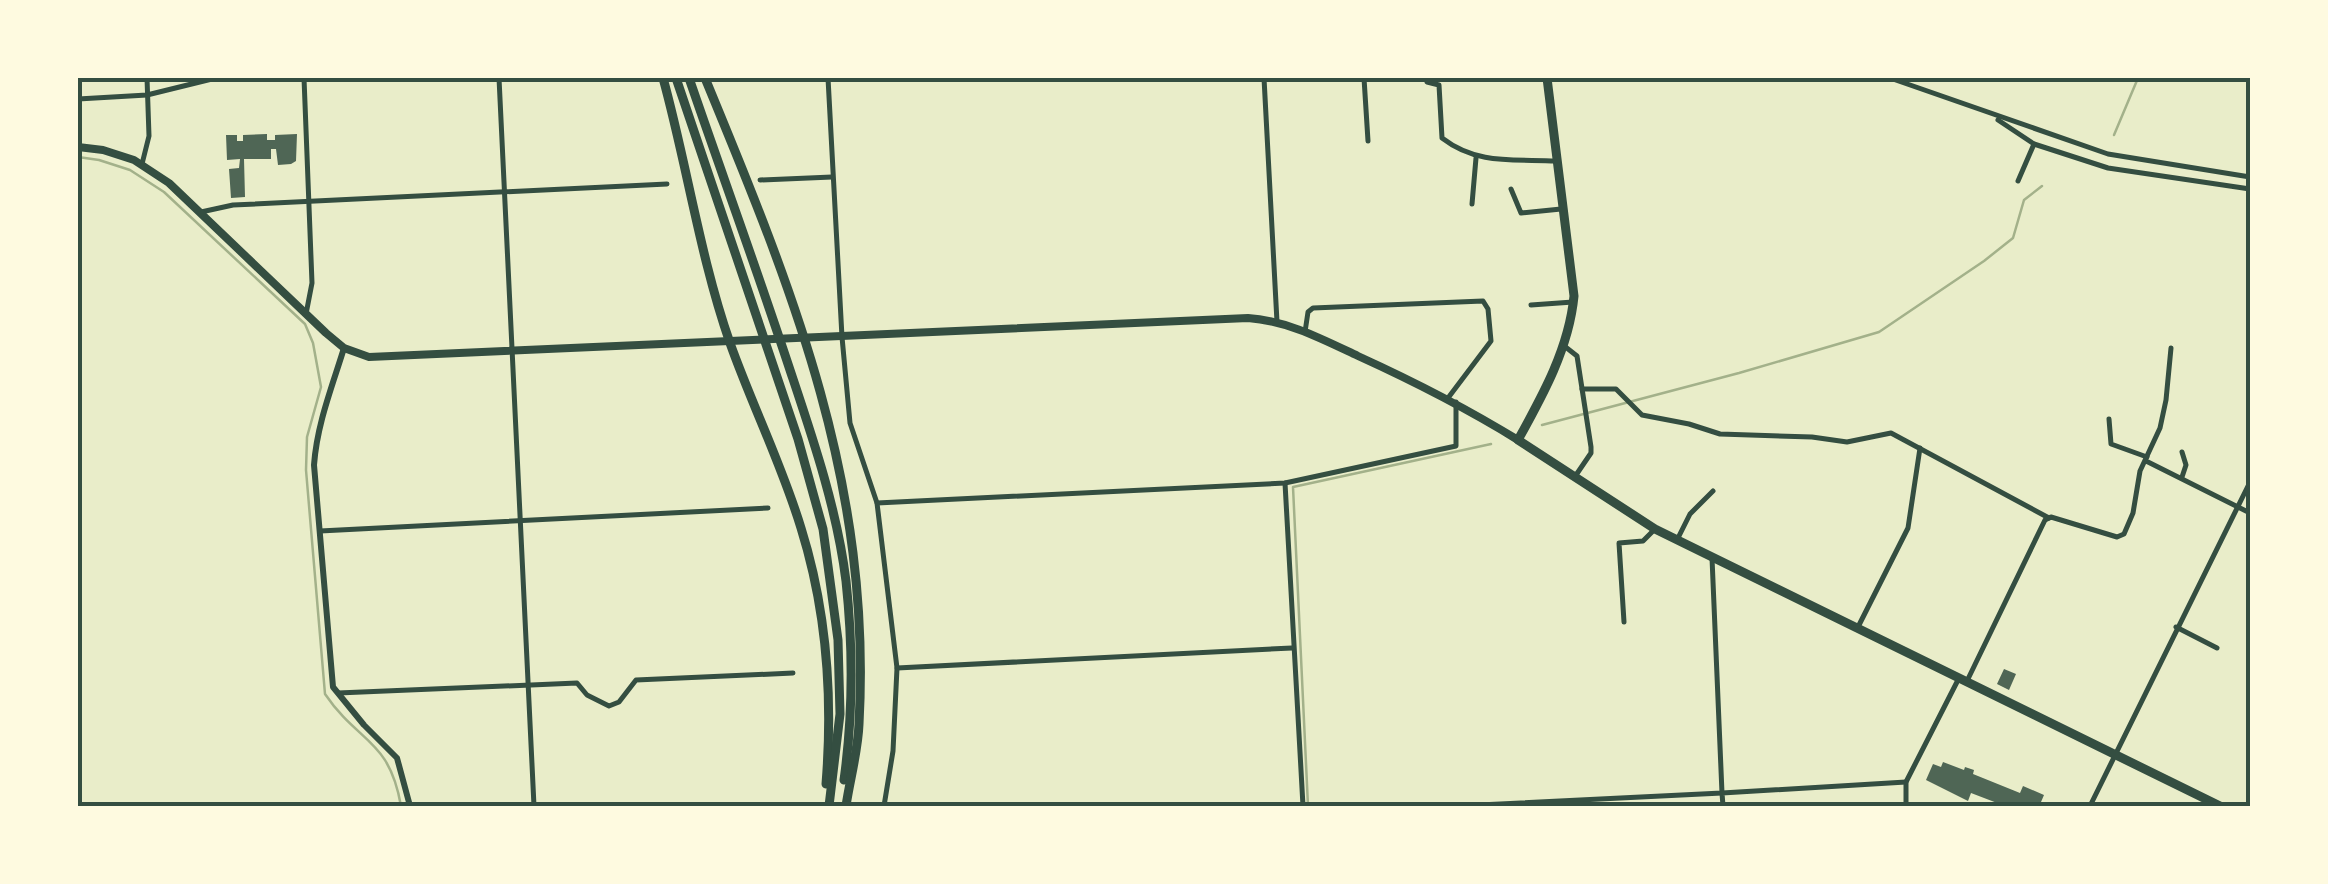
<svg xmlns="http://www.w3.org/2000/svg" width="2328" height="884" viewBox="0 0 2328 884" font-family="'Exo 2',sans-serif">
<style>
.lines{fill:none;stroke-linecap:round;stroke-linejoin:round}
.stream{stroke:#a3b18a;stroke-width:2.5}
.building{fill:#4f6655}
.minor{stroke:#344e41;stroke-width:5}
.tertiary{stroke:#344e41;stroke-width:6}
.secondary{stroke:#344e41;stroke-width:8}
.primary{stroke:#344e41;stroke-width:9}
.trunk{stroke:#344e41;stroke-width:9}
.neatline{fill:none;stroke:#344e41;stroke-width:4}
</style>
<rect width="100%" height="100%" fill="#e9edc9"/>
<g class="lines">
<!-- stream -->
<g class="stream">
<path d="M2114 135 2138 78"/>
<path d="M78 157 99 160 130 170 164 192 305 324 313 343 321 387 307 437 306 470 325 694C359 744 389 738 401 806"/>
<path d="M1542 425 1739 373 1879 332 1984 261 2013 238 2024 200 2042 186"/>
<path d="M1308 806 1293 487 1491 444"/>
</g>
</g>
<!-- building -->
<g class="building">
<path d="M267 134V140H275V135L297 134 296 161 291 164 278 165 276 149H271V159H244L245 197 231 198 229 169 239 168 240 159 227 160 226 135H237V141H243V135Z"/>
<path d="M2004 669 2016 674 2009 690 1997 684Z"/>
<path d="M1943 762 1964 770 1965 767 1974 770 1973 774 2020 793 2023 786 2044 795 2041 802 2052 806H2005L1971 793 1968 801 1926 780 1933 764 1941 767Z"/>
</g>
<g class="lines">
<!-- minor -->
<g class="minor">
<path d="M304 78 312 283 306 314"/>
<path d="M499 78 534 806"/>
<path d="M828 78 842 337 850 423 877 503 897 668 893 751 884 806"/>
<path d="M1264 78 1277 322"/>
<path d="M1364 78 1368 141"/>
<path d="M1890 78 2108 154 2250 177"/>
<path d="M1427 82 1439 85 1442 138C1477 165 1513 159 1556 161"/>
<path d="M78 99 147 95 216 78"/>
<path d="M1998 120 2034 144 2108 168 2250 189"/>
<path d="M142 164 149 136 147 78"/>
<path d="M760 180 832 177"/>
<path d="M2018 181 2034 144"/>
<path d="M1511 189 1521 213 1561 209"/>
<path d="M1472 204 1476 158"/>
<path d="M201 212 233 205 667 184"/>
<path d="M1531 305 1573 302"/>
<path d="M1305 332 1308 312 1313 308 1483 301 1488 309 1491 341 1448 398"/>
<path d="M1563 345 1577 356 1591 447V453L1576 475"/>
<path d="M1582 389H1616L1642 415 1689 424 1720 434 1812 437 1847 442 1891 433 2049 518"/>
<path d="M2109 419 2111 444 2147 457"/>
<path d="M2146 461 2250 513"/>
<path d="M2182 477 2186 465 2182 452"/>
<path d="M1285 483 1303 806"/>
<path d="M877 503 1285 483 1456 446V402"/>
<path d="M320 531 768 508"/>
<path d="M1677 540 1690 514 1713 491"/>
<path d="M1624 622 1619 543 1643 541 1654 530"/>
<path d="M1858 627 1908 528 1920 448"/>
<path d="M2176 627 2217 648"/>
<path d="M897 668 1292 648"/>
<path d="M1967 681 2045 520 2051 517 2117 537 2124 534 2133 513 2140 471 2160 428 2166 400 2171 348"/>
<path d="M338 693 577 683 587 695 609 706 619 702 636 680 793 673"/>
<path d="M1458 806 1722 793 1712 558"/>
<path d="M1723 806 1722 793 1906 782"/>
<path d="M1906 806V782L1959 678"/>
<path d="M2090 806 2250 482"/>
</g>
<!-- tertiary -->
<path class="tertiary" d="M344 348C332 387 317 424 314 465L333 687 364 725 397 758 410 806"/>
<!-- secondary -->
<path class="secondary" d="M78 147 103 150 134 160 169 183 326 333 344 348 369 357 1248 318C1288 321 1322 339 1358 356 1413 381 1466 408 1518 440"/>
<!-- primary -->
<path class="primary" d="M1547 78 1574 296C1569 348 1543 395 1518 440L1655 529 2220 806"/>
<!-- trunk -->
<g class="trunk">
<path d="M663 78C687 165 700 257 730 343 752 405 782 465 801 528 827 611 833 697 826 784"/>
<path d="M676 78 798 439 823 529 838 640 840 714 829 806"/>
<path d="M689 78C722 174 757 270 789 367 812 436 837 508 846 581 853 646 853 715 844 780"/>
<path d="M705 78C794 293 872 485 859 724 858 751 850 779 846 806"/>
</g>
</g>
<!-- border -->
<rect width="2328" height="884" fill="none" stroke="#fefae0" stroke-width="160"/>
<rect x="80" y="80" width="2168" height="724" class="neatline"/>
</svg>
